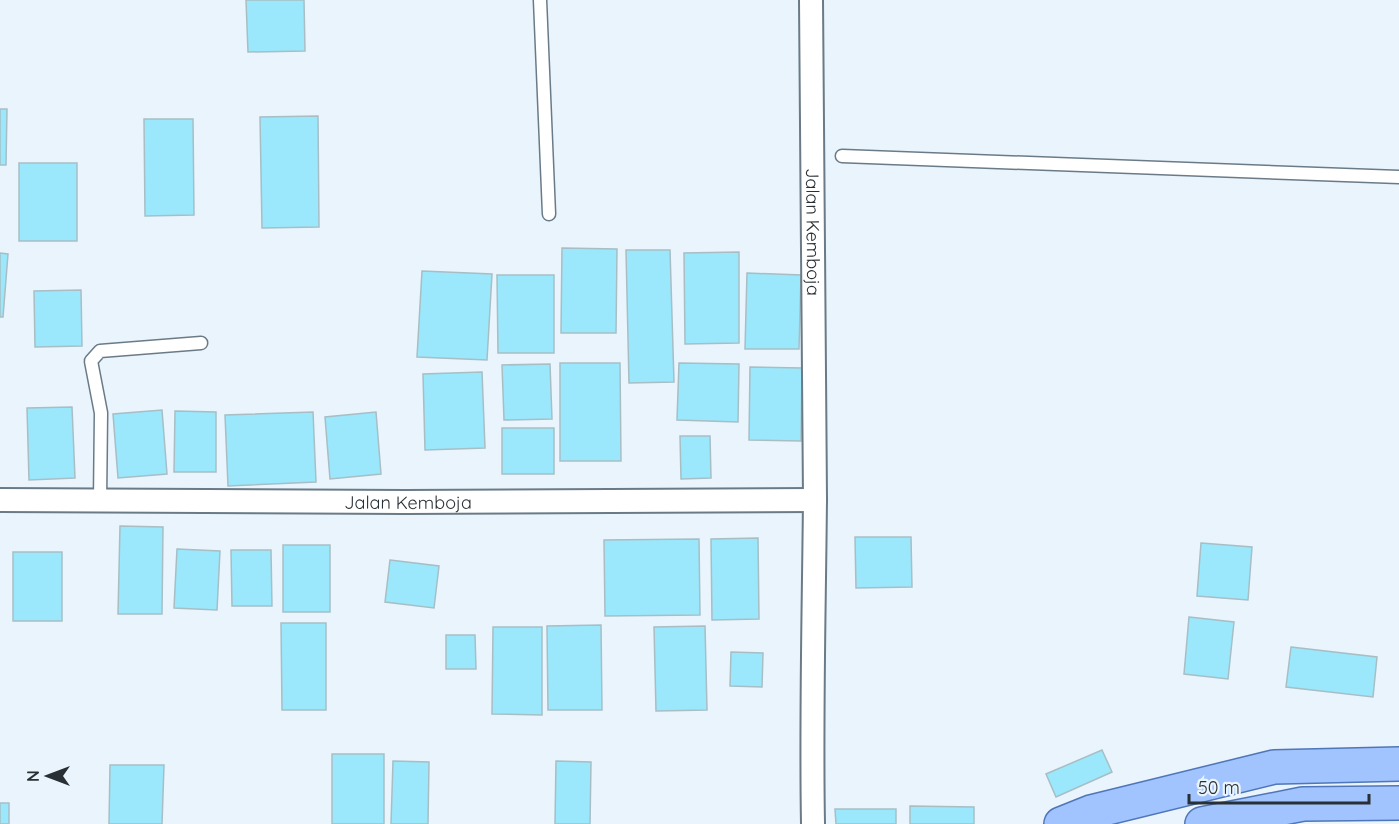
<svg xmlns="http://www.w3.org/2000/svg" width="1399" height="824" viewBox="0 0 1399 824" font-family="Quicksand,sans-serif">
<style>
.building{fill:#9be8fd;stroke:#a7bec5;stroke-width:1.5}
.lines{fill:none;stroke-linecap:round;stroke-linejoin:round}
.lane-casing{stroke:#6a7b87;stroke-width:15}
.street-casing{stroke:#6a7b87;stroke-width:26}
.primary-casing{stroke:#4f76b8;stroke-width:36}
.lane{stroke:#fff;stroke-width:12}
.street{stroke:#fff;stroke-width:22}
.primary{stroke:#a1c3fe;stroke-width:33}
.labels{text-anchor:middle;dominant-baseline:central;stroke-width:4.5;stroke-linejoin:round;paint-order:stroke}
.street-label{font-size:18px;fill:#293035;stroke:#e9f4fc}
</style>
<rect width="100%" height="100%" fill="#e9f4fc"/>
<!-- building -->
<g class="building">
<path d="M246 0H304L305 51 248 52Z"/>
<path d="M0 109H7L6 165H0Z"/>
<path d="M318 116 319 227 262 228 260 117Z"/>
<path d="M144 119H193L194 215 145 216Z"/>
<rect x="19" y="163" width="58" height="78"/>
<path d="M562 248 617 249 616 333H561Z"/>
<path d="M626 250H670L674 382 629 383Z"/>
<path d="M739 252V343L685 344 684 253Z"/>
<path d="M0 253 8 254 3 317H0Z"/>
<path d="M422 271 492 274 487 360 417 357Z"/>
<path d="M747 273 801 275 799 349H745Z"/>
<path d="M497 275H554V353H498Z"/>
<path d="M81 290 82 346 35 347 34 291Z"/>
<path d="M560 363H620L621 461H560Z"/>
<path d="M679 363 739 364 738 422 677 420Z"/>
<path d="M550 364 552 419 504 420 502 365Z"/>
<path d="M750 367 802 368 801 441 749 440Z"/>
<path d="M482 372 485 448 425 450 423 374Z"/>
<path d="M72 407 75 478 29 480 27 408Z"/>
<path d="M162 410 167 474 118 478 113 414Z"/>
<path d="M175 411 216 412V472H174Z"/>
<path d="M313 412 316 482 228 486 225 415Z"/>
<path d="M376 412 381 474 330 479 325 417Z"/>
<rect x="502" y="428" width="52" height="46"/>
<path d="M680 436H710L711 478 681 479Z"/>
<path d="M120 526 163 527 162 614H118Z"/>
<path d="M855 537H911L912 587 856 588Z"/>
<path d="M758 538 759 619 712 620 711 539Z"/>
<path d="M699 539 700 615 605 616 604 540Z"/>
<path d="M1201 543 1252 547 1248 600 1197 596Z"/>
<rect x="283" y="545" width="47" height="67"/>
<path d="M177 549 220 551 217 610 174 608Z"/>
<path d="M231 550H271L272 606H232Z"/>
<rect x="13" y="552" width="49" height="69"/>
<path d="M390 560 439 566 434 608 385 602Z"/>
<path d="M1189 617 1234 622 1228 679 1184 674Z"/>
<path d="M281 623H326V710H282Z"/>
<path d="M601 625 602 710H548L547 626Z"/>
<path d="M705 626 707 710 656 711 654 627Z"/>
<path d="M493 627H542V715L492 714Z"/>
<path d="M446 635H475L476 669H446Z"/>
<path d="M1291 647 1377 657 1373 697 1286 687Z"/>
<path d="M731 652 763 653 762 687 730 686Z"/>
<path d="M1102 750 1112 772 1056 797 1046 774Z"/>
<rect x="332" y="754" width="52" height="70"/>
<path d="M393 761 429 762 428 824H391Z"/>
<path d="M556 761 591 762 590 824H555Z"/>
<path d="M110 765H164L162 824H109Z"/>
<rect x="0" y="803" width="9" height="21"/>
<path d="M910 806 974 807V824H910Z"/>
<path d="M835 809H896V824H836Z"/>
</g>
<g class="lines">
<defs>
<g id="lane">
<path d="M540 0 549 214"/>
<path d="M842 156 1399 177"/>
<path d="M100 501 101 413 91 361 100 351 201 343"/>
</g>
<g id="street">
<path id="s1" d="M811 0C813 166 815 332 815 498 814 607 811 715 813 824"/>
<path id="s2" d="M0 500 405 502 815 500"/>
</g>
<g id="primary">
<path d="M1061 824 1091 812 1274 767 1399 764"/>
<path d="M1202 824 1303 804 1399 803"/>
</g>
</defs>
<!-- lane casing -->
<use href="#lane" class="lane-casing"/>
<!-- street casing -->
<use href="#street" class="street-casing"/>
<!-- primary casing -->
<use href="#primary" class="primary-casing"/>
<!-- lane -->
<use href="#lane" class="lane"/>
<!-- street -->
<use href="#street" class="street"/>
<!-- primary -->
<use href="#primary" class="primary"/>
</g>
<g class="labels">
<!-- street labels -->
<g class="street-label">
<text stroke="none"><textPath href="#s1" startOffset="232">Jalan Kemboja</textPath></text>
<text stroke="none"><textPath href="#s2" startOffset="408">Jalan Kemboja</textPath></text>
</g>
</g>
<!-- north arrow -->
<g transform="translate(48 776) rotate(270)" stroke="#e9f4fc" stroke-width="4.5" paint-order="stroke">
<path d="M0-4.5L10 22L0 15L-10 22Z" fill="#293035"/>
<text y="-9" font-size="16" font-weight="bold" text-anchor="middle" fill="#293035">N</text>
</g>
<!-- scale -->
<path d="M1189 794v9h180v-9" fill="none" stroke="#293035" stroke-width="3"/>
<text x="1198" y="794" font-size="18" fill="#293035" stroke="#e9f4fc" stroke-width="4.5" paint-order="stroke">50 m</text>
</svg>
